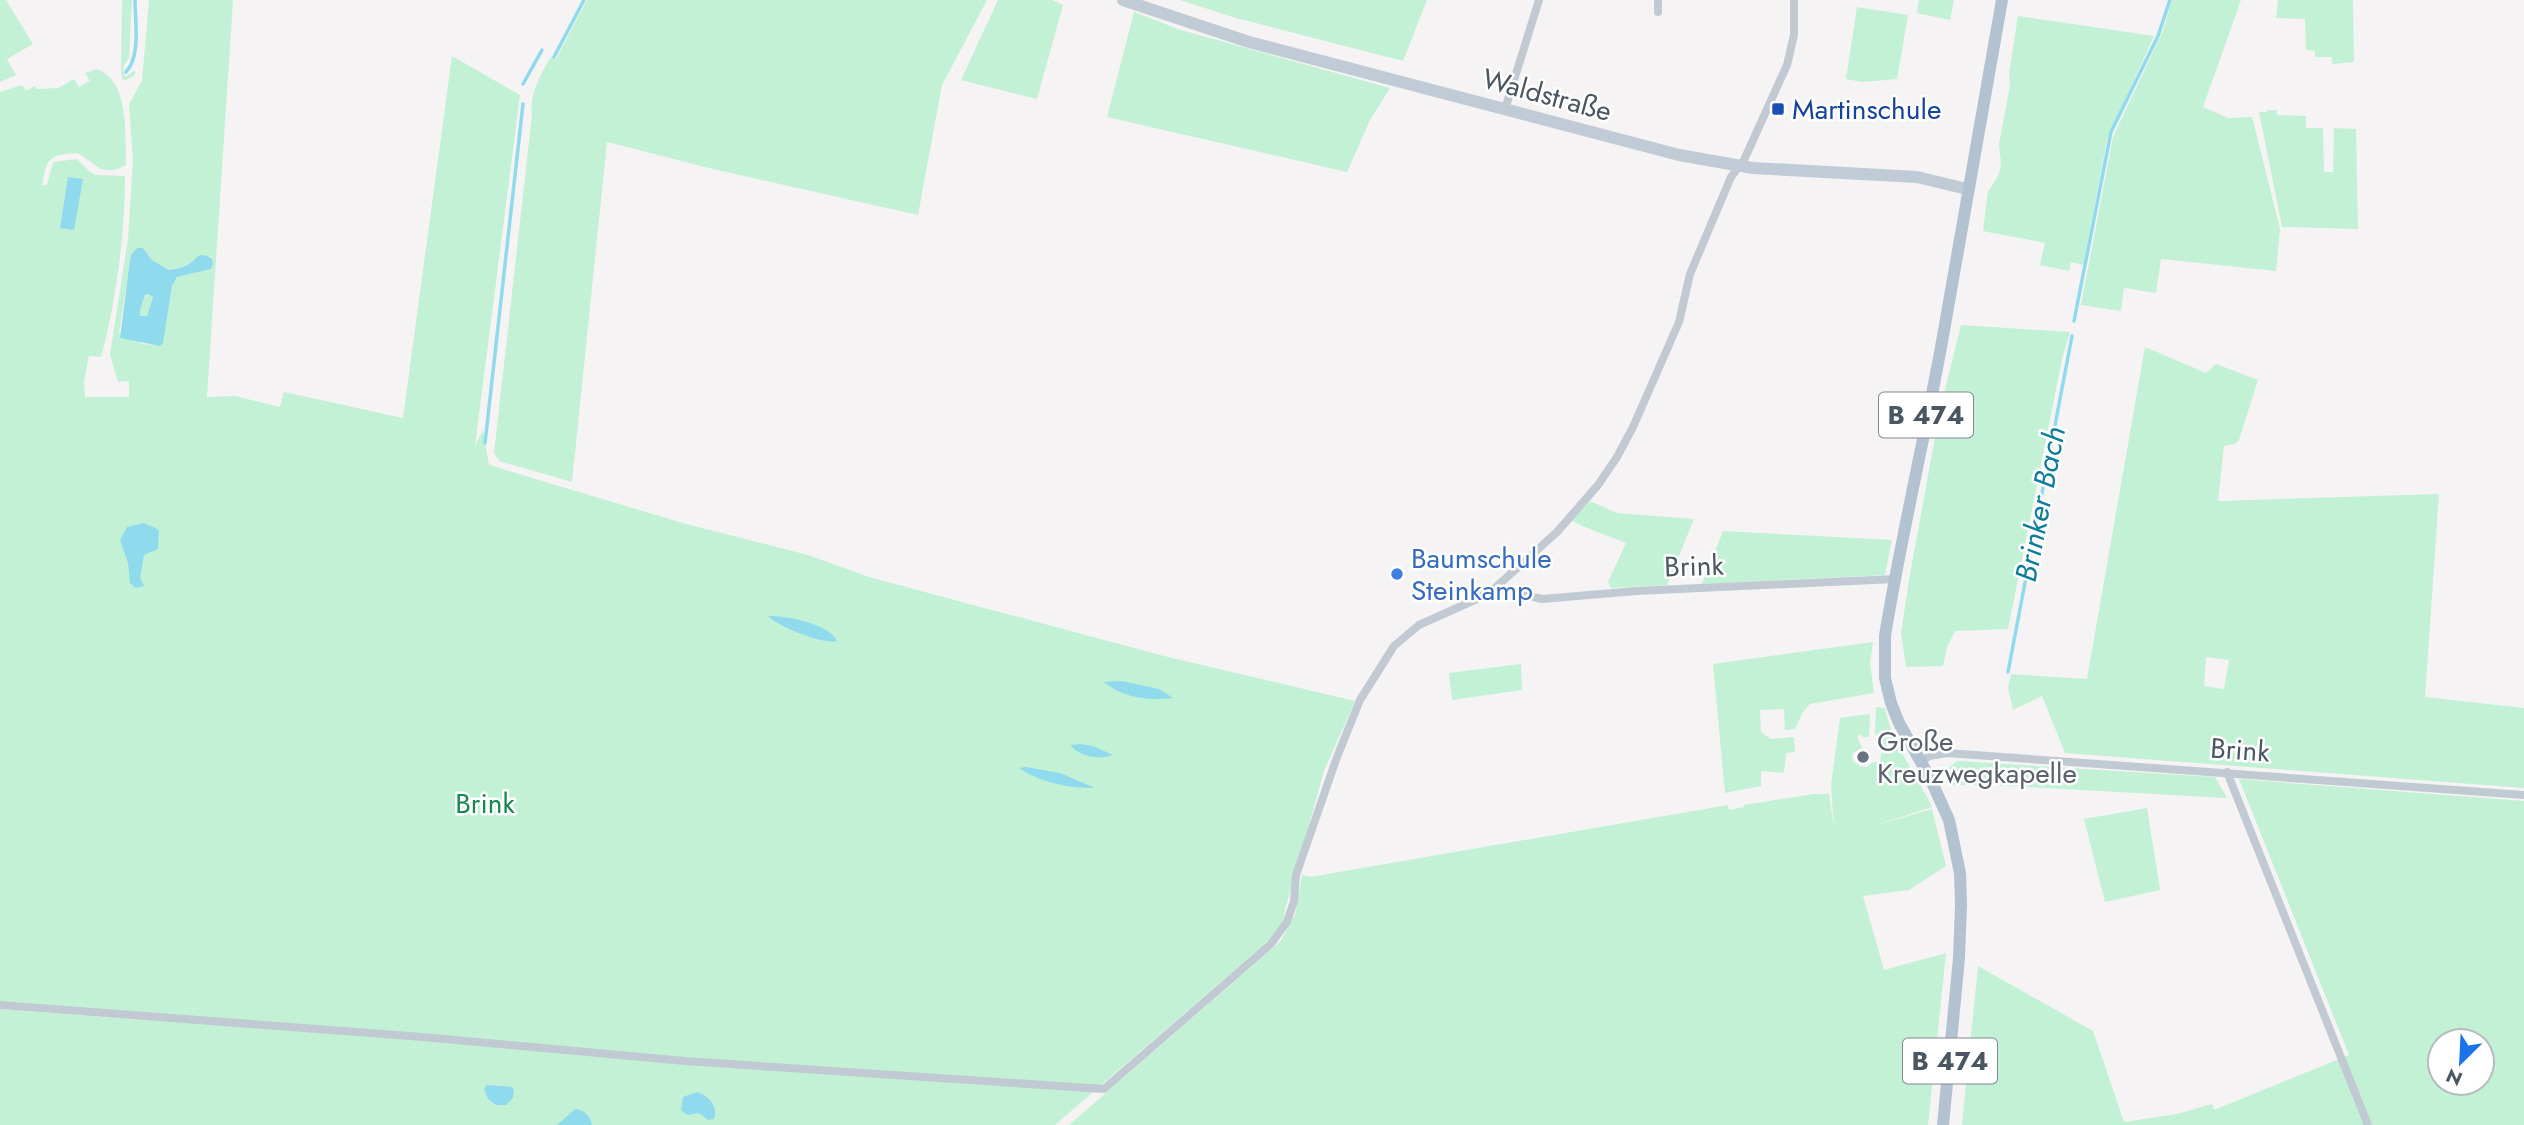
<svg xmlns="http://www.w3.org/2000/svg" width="2524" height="1125" viewBox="0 0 2524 1125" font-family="Jost,sans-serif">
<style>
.green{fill:#c3f1d5;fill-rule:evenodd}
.water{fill:#90daee;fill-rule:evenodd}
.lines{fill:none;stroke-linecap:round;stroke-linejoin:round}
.stream{stroke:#90daee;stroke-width:3.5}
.street{stroke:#c1cad2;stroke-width:8}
.secondary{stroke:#c1cbd6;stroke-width:12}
.primary{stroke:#b3c2d1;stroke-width:12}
.transit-dot{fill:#1a4fb4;stroke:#fff;stroke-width:2.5}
.shop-dot{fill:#3f7fe0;stroke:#fff;stroke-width:2.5}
.worship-dot{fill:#6b7280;stroke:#fff;stroke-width:2.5}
.labels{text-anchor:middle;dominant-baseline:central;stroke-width:5;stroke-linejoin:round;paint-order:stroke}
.shield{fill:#fff;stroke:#808990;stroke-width:2}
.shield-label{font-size:26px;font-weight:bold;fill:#4a5661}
.street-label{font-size:28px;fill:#4a5661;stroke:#fff}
.transit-label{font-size:28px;fill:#164399;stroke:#fff;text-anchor:start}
.shop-label{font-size:28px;fill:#366cbe;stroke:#fff;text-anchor:start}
.worship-label{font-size:28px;fill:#5b616d;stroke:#fff;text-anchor:start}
.park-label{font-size:28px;fill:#17864f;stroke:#fff}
.water-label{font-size:30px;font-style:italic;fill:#0c7c9b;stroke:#fff}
</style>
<rect width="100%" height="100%" fill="#f5f3f3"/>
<!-- green -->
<g class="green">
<path d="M0 0H6L33 44 7 59 16 75 0 82Z"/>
<path d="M122 0H132L129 58 123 67 125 77 136 70 134 76 126 80 122 79 121 69Z"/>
<path d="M149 0H233L207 397 235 396 280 407 284 392 403 418 452 56 520 95 475 446 483 430 489 465 686 524 808 555 869 577 1164 656 1355 701 1324 771 1285 910 1282 929 1055 1125H0V1009L176 1023 0 1008V92L22 85 26 91 35 86 37 89 58 88 74 79 79 87 90 81 85 73 97 69C130 81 125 136 126 165 101 179 95 162 77 153 48 155 47 158 42 185H47L53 162 77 159 90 172 97 175 125 176C125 234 116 302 101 357L89 356 84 381 85 397H129V381L118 382 110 355 128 239 133 161 129 104 142 81ZM137 248H143L152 260 169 270C175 269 182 268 187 265 196 261 195 255 207 256L210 269 177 277 172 286 168 309 154 345 143 344 119 333 131 255Z"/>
<path d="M587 0H987L942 85 918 215 713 169 607 142 572 482 499 461 494 453 532 115C529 95 540 75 551 57L556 59Z"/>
<path d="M998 0H1052L1063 5 1037 99 961 80Z"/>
<path d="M1180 0H1427L1403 61 1236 18Z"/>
<path d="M1919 0H1954L1950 20 1917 13Z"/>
<path d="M2172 0H2241L2203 107 2228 118 2252 117 2280 229 2276 271 2161 259 2156 293 2124 288 2121 311 2081 305 2113 137 2163 31Z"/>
<path d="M2278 0H2353L2354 62 2332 64V57H2315V51L2306 50 2305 19 2276 18Z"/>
<path d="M1857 7 1908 15 1897 79 1863 82 1846 79Z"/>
<path d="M1134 12 1181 30 1390 88 1370 120 1347 172 1107 117Z"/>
<path d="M2018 16 2154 36 2107 140 2083 265 2071 262 2069 271 2040 265 2045 243 1983 231 1988 192 1999 174 2001 164 1999 144 2010 85 2009 73Z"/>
<path d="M2267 110H2277V115L2306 116V128H2323L2324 172H2333L2334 128 2356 129 2358 229 2282 227 2259 112H2267Z"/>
<path d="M149 294 153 297 147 317 140 316V310L145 295Z"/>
<path d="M1961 325 2070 332 2062 359 2008 629 1955 631 1947 647 1943 666 1906 667 1901 633 1909 580 1940 410Z"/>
<path d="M2145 347 2206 373 2216 364 2258 380 2239 440 2235 444 2224 446 2218 501 2439 494 2425 697 2524 708V788L2065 753 2042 696 2013 710 2008 688 2011 674 2087 679ZM2206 657 2229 660 2224 689 2204 686Z"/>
<path d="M1590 501 1617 513 1694 519 1667 585 1611 588 1608 582 1626 543C1607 535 1591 531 1571 520Z"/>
<path d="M1723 531 1892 540 1885 575 1702 584Z"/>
<path d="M1873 642 1870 663 1874 693 1810 704 1803 712 1795 729 1785 730 1784 709 1760 710 1761 732 1771 739 1794 737 1795 752 1786 753 1784 773 1761 771V786L1725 793 1713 664Z"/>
<path d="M1521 664 1522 690 1452 700 1449 673Z"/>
<path d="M1876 707 1885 708C1892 744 1916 774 1932 807L1870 827 1932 809 1946 866 1909 890 1863 896 1884 970 1946 953 1928 1125H1069L1280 942 1295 915 1302 875 1310 877 1728 805 1729 810 1743 807 1744 805 1814 794H1829L1834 829 1831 785 1840 718 1870 714 1869 737H1863L1860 734 1857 737 1862 748 1853 753 1852 760 1860 766 1867 767 1873 762H1880L1882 748 1875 732Z"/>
<path d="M1957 761 2215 777 2227 798 1993 785H1950L1944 772Z"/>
<path d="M2239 779 2524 801V1125H1962L1978 966 2093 1031 2124 1122 2177 1114 2212 1104 2214 1110 2349 1055ZM2440 1041H2482V1083H2440Z"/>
<path d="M2147 808 2160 890 2105 902 2084 819Z"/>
</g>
<!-- water -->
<g class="water">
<path d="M68 177 83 179 74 230 60 228Z"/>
<path d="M137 248H143L152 260 169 270C175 269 182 268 187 265 198 260 197 249 212 259L213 264 211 269 177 277 172 286 163 343 160 346 120 338 129 267 131 255ZM148 294 153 297 147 316H140V310L145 295Z"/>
<path d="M144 523 159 530 158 549 144 555 140 578 144 586 136 588 130 583 128 563 120 540 127 527Z"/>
<path d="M768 616C785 615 830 624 837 641 823 645 777 626 768 616Z"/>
<path d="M1121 681 1159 689 1173 698C1149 701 1123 698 1104 682Z"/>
<path d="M1081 744 1093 746 1113 755C1098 760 1081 757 1070 745Z"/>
<path d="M1026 767 1060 773 1095 788C1069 788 1041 783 1019 768Z"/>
<path d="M487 1085 512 1087 514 1090 513 1098 506 1105H496L488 1099 484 1089Z"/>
<path d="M697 1092C708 1095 719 1107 714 1119L708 1120 699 1113 688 1115 681 1110 683 1097Z"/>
<path d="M575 1109C585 1110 590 1116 592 1125H557Z"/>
</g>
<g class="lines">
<!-- stream -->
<g class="stream">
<path d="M554 57 584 0"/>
<path d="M126 72C141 56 135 22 135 0"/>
<path d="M523 84 542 50"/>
<path d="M2074 321 2111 132 2158 36 2170 0"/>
<path d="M485 443 523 104"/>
<path d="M2008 672 2072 336"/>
</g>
<!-- street -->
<g class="street">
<path d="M1658 0V12"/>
<path d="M1505 109 1539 0"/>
<path d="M1495 588 1542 599 1636 591 1895 579"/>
<path d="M1921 762 1929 756 1947 753 2524 795"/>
<path d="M2227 772 2368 1125"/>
<path d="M0 1005 423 1037 685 1061 1104 1089 1271 944 1287 922 1294 901 1296 875 1337 757 1360 700 1394 646 1419 625 1477 599 1495 588 1557 532 1598 485 1617 457 1633 427 1679 322 1690 274 1731 177 1744 160 1787 65 1794 35V0"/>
</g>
<!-- secondary -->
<path class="secondary" d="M1123 0 1249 42 1679 155 1753 168 1917 177 1967 189"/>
<!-- primary -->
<path class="primary" d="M1943 1125 1959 958 1961 905 1960 873 1949 820 1930 778 1899 723 1891 703 1885 678V636C1902 530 1928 425 1946 319 1964 212 1983 106 2002 0"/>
</g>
<!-- markers -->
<rect class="transit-dot" x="1771" y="102" width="14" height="14" rx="3.5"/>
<circle class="shop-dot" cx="1397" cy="574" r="7"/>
<circle class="worship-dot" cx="1863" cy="757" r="7"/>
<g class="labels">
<!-- shield labels -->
<g class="shield">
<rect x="1879" y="392.5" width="94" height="45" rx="5"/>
<rect x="1903" y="1038.5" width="94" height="45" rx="5"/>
</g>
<g class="shield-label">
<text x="1926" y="415">B 474</text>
<text x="1950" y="1061">B 474</text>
</g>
<!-- street labels -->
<g class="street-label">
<text transform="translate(1547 95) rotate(15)">Waldstraße</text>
<text transform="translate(1694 566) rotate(-2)">Brink</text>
<text transform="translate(2240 750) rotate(4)">Brink</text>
</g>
<!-- transit labels -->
<g class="transit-label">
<text x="1792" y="109">Martinschule</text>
</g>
<!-- shop labels -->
<g class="shop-label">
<text x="1411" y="558">Baumschule<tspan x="1411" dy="32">Steinkamp</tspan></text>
</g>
<!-- worship labels -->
<g class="worship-label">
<text x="1877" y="741">Große<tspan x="1877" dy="32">Kreuzwegkapelle</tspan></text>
</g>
<!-- park labels -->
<g class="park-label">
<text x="485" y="803">Brink</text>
</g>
<!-- water labels -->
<g class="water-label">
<text transform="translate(2040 504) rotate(-79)">Brinker Bach</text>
</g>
</g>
<!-- north arrow -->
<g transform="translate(2461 1062) rotate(204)"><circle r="33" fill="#ffffff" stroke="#b7bbc0" stroke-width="2"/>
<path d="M0-5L12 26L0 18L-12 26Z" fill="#1a73e8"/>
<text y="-10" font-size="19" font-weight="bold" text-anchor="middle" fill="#4a5661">N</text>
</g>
</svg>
